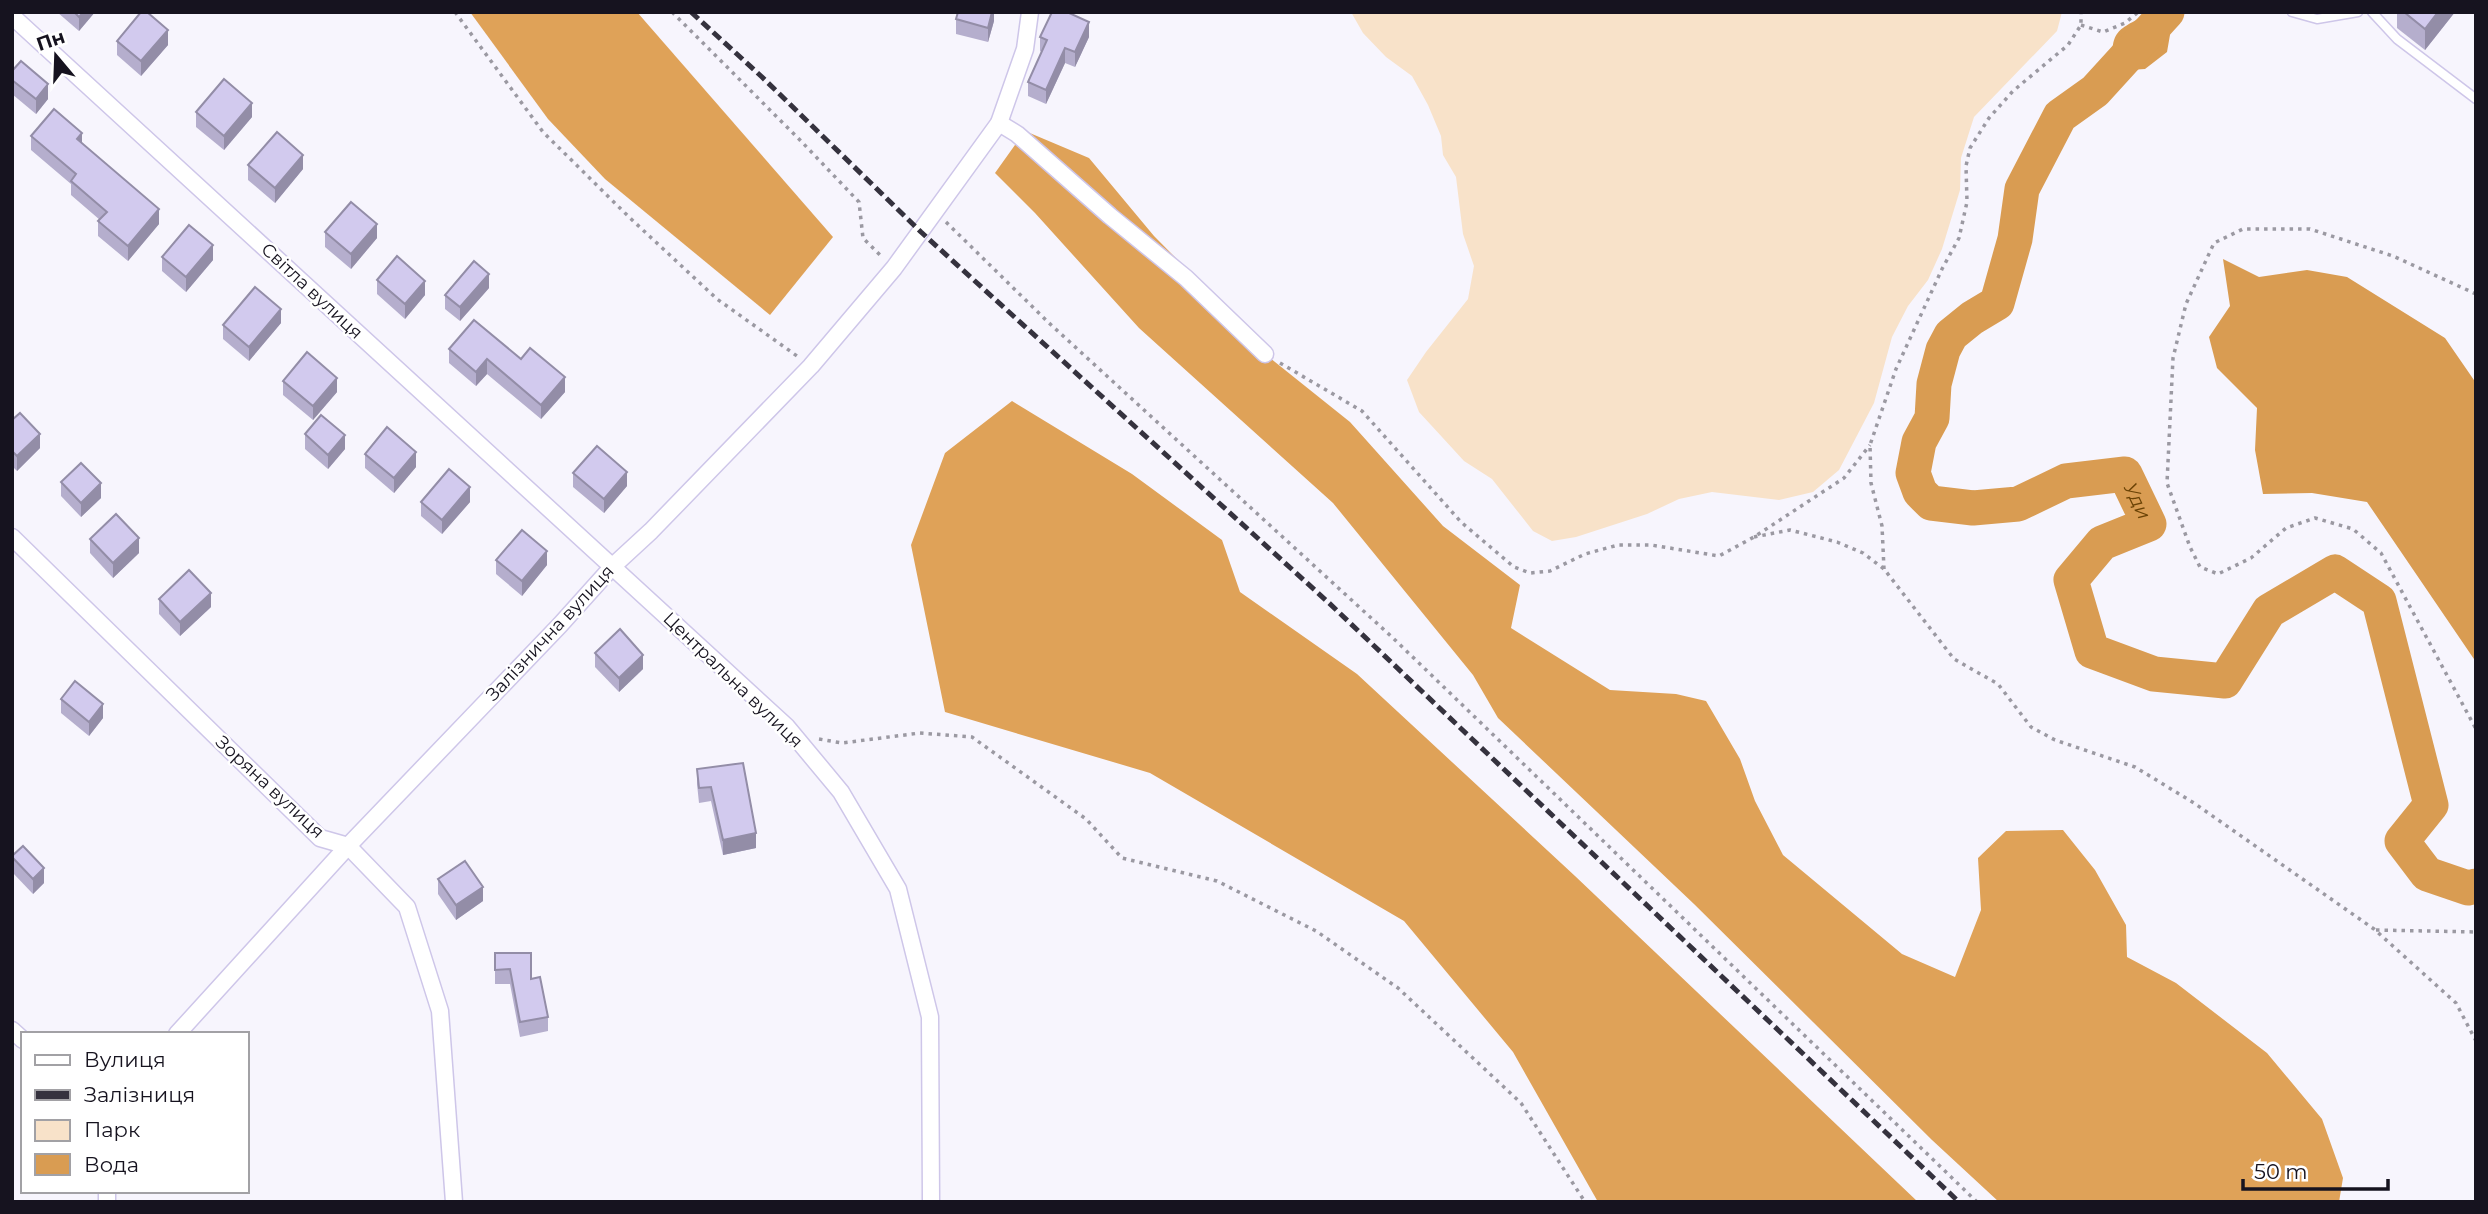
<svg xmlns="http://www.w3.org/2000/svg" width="2488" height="1214" viewBox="0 0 2488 1214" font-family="Montserrat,sans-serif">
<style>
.green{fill:#f8e2c9}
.forest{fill:#dfa258}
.water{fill:#d99c52}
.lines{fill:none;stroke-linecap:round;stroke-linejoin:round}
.river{stroke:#d99c52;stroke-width:35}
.service-casing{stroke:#cec6e9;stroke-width:11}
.minor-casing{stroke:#cec6e9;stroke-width:19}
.path{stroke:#9b99a2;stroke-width:3.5;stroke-dasharray:3.5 5;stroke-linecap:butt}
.service{stroke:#fff;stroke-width:8}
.minor{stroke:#fff;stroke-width:16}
.rail{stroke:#35323e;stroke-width:5;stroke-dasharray:10 5;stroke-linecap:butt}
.wall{fill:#b5aecd}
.shaded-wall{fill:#938da7}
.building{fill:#d2caee;stroke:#938da7;stroke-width:2}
.labels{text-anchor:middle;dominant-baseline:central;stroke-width:5;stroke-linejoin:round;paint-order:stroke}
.street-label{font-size:18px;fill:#16131f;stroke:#fff}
.water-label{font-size:19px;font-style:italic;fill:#6b4306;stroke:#fff}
</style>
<rect width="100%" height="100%" fill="#f7f5fd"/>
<!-- green -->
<path class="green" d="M1351 12H2062L2057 31 1974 117 1961 158 1960 190 1942 249 1928 280 1908 306 1892 337 1874 403 1839 470 1813 492 1779 500 1712 492 1679 499 1647 514 1576 537 1552 541 1533 531 1492 479 1464 461 1442 437 1419 412 1407 380 1426 352 1468 299 1474 266 1463 234 1456 177 1443 155 1441 136 1428 105 1412 76 1386 57 1363 33Z"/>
<!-- forest -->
<g class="forest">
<path d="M470 12H637L833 237 770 315 605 179 548 119Z"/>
<path d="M1025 131 1089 158 1154 236 1256 339 1265 354 1350 422 1443 526 1520 585 1511 628 1610 690 1676 694 1706 701 1740 759 1755 801 1783 855 1902 954 1955 977 1981 910 1978 858 2006 831 2063 830 2095 870 2126 925 2127 957 2176 983 2267 1053 2322 1119 2343 1178 2339 1202H1999L1932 1140 1694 904 1498 718 1473 675 1333 503 1139 328 1035 213 995 173Z"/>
<path d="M1012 401 1132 474 1222 540 1240 592 1357 674 1575 876 1918 1202H1598L1513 1052 1404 921 1150 773 945 712 911 545 945 453Z"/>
</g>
<!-- water -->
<g class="water">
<path d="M2151 12H2174L2167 52 2145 69 2114 71C2109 29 2117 31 2151 12Z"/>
<path d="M2223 259 2259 277 2307 270 2347 277 2445 338 2476 383V662L2367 502 2312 493 2263 494 2255 450 2257 408 2217 368 2209 337 2230 306Z"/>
</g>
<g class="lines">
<!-- river -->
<path class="river" id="s1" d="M2167 12 2095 91 2060 116 2022 189 2015 239 1997 303 1972 318 1951 335 1943 350 1934 384 1932 418 1919 442 1913 473 1920 492 1931 503 1973 508 2018 504 2066 481 2125 474 2149 524 2102 543 2071 580 2092 651 2154 674 2225 681 2269 611 2335 572 2379 601 2431 805 2402 841 2427 874 2468 888 2476 886"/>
<defs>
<g id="service">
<path d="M2292 12 2317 19 2358 12"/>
<path d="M2372 12 2397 39 2476 99"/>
</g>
<g id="minor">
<path d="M12 16 787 727 841 792 898 889 930 1017 931 1202"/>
<path d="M999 123 1017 134 1110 216 1186 278 1265 354"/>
<path d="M12 537 320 838 348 846 407 907 440 1011 454 1202"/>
<path d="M12 1030 23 1040"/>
<path d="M177 1034 348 846 560 625 613 566 651 531 811 366 894 268 999 123 1025 49 1030 12"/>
<path d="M107 1191V1202"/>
</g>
</defs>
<!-- service casing -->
<use href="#service" class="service-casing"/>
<!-- minor casing -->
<use href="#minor" class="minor-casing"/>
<!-- path -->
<g class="path">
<path d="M455 12 543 132 630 218 717 299 797 356"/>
<path d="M672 12 799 139 859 202 863 238 882 257"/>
<path d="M2081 25 2103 32 2125 23 2138 12"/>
<path d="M946 222 1049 323 1393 638 1977 1202"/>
<path d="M2476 294 2393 256 2310 229H2243L2214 243 2186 304 2173 358 2167 483 2190 547 2200 567 2218 574 2251 558 2286 528 2315 518 2353 529 2381 553 2476 729"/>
<path d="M1280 363 1362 411 1461 522 1514 567 1530 573 1550 571 1585 554 1618 545H1651L1719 556 1754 537 1844 478 1870 445"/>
<path d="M1754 537 1790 530 1837 542 1863 553 1884 569 1954 659 1998 684 2031 727 2055 740 2135 767 2194 803 2374 929 2456 1003 2476 1041"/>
<path d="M1884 569 1882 526 1871 483 1870 445 1896 369 1942 269 1959 238 1967 202 1966 166 1970 148 1989 118 2013 91 2068 45 2081 25V12"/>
<path d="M819 739 842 743 920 733 972 737 1086 819 1122 858 1217 881 1316 931 1398 988 1521 1103 1585 1202"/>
<path d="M2376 930 2476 932"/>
</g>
<!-- service -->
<use href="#service" class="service"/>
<!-- minor -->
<use href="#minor" class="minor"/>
<!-- rail -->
<path class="rail" d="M691 12 762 77 921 232 1329 603 1959 1202"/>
</g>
<!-- wall -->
<g class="wall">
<path d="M57 12H95L79 31Z"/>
<path d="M994 12V21L988 42 956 34V19Z"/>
<path d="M2397 12H2455L2425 50 2397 28Z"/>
<path d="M1040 37H1089L1075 67 1065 63 1046 104 1028 96V82L1042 52 1040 51Z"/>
<path d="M117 41 168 45 141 76 117 55Z"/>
<path d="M12 71 48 99 36 114 12 94Z"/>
<path d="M196 112 252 117 224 150 196 127Z"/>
<path d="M31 136 82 144 159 224 128 261 98 236V221L100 220 71 195V184L31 150Z"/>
<path d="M248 165 303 169 275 203 248 180Z"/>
<path d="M325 232 377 238 351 269 325 247Z"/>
<path d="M162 257 213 260 186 292 162 271Z"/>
<path d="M377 280 425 295 405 319 377 294Z"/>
<path d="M489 288 460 321 445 309V295Z"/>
<path d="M281 323 249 361 223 339V325Z"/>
<path d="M449 349 521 359 565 392 541 419 487 374 476 386 449 363Z"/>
<path d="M283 381 337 392 313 420 283 395Z"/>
<path d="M12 420 40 448 17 471 12 466Z"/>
<path d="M305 434 345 449 328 469 305 449Z"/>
<path d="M365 454 416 467 394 493 365 468Z"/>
<path d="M573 473 627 486 604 513 573 487Z"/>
<path d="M61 482 101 498 81 517 61 496Z"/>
<path d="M421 502H470L442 534 421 516Z"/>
<path d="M90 539 139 553 113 578 90 553Z"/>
<path d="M496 560 547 565 522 596 496 574Z"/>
<path d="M159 599 211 607 180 636 159 614Z"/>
<path d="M595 653 643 669 619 692 595 667Z"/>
<path d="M61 699 103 718 89 736 61 713Z"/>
<path d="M743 763 756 848 723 855 711 801 699 803 697 784V769Z"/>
<path d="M12 856 44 883 33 894 12 872Z"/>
<path d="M438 879 483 901 456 920 438 894Z"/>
<path d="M495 953 531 979 548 1017V1031L520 1037 510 984H495Z"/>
</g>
<!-- shaded-wall -->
<g class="shaded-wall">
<path d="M83 12H95L79 31V17Z"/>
<path d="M992 12H994V21L988 42V28Z"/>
<path d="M2438 12H2455L2425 50V29Z"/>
<path d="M1089 22V37L1075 67V52Z"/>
<path d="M168 30V45L141 76V61Z"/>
<path d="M1065 48V63L1046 104V90Z"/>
<path d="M48 84V99L36 114V99Z"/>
<path d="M252 103V117L224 150V136Z"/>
<path d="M82 133V147L77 139Z"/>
<path d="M303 155V169L275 203V188Z"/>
<path d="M159 209V224L128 261V246Z"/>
<path d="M377 224V238L351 269V254Z"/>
<path d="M213 245V260L186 292V277Z"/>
<path d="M489 274V288L460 321V307Z"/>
<path d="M425 281V295L405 319V304Z"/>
<path d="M281 309V323L249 361V347Z"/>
<path d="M487 359V374L476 386V372Z"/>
<path d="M565 377V392L541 419V405Z"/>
<path d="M337 378V392L313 420V406Z"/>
<path d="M40 434V448L17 471V456Z"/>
<path d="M345 435V449L328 469V455Z"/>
<path d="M416 452V467L394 493V478Z"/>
<path d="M627 472V486L604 513V499Z"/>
<path d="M101 483V498L81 517V503Z"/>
<path d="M470 487V502L442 534V520Z"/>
<path d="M139 538V553L113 578V563Z"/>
<path d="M547 551V565L522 596V581Z"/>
<path d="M211 593V607L180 636V622Z"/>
<path d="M643 655V669L619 692V678Z"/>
<path d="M103 704V718L89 736V722Z"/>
<path d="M756 833V848L723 855V840Z"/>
<path d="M44 868V883L33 894V879Z"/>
<path d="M483 887V901L456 920V905Z"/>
</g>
<!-- building -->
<g class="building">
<path d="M74 12H83L79 17Z"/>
<path d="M141 12H147L168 30 141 61 117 41Z"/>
<path d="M958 12H992L988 28 956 19Z"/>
<path d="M1052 12H1067L1089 22 1075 52 1065 48 1046 90 1028 82 1047 40 1040 37Z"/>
<path d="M2404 12H2438L2425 29Z"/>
<path d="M21 61 48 84 36 99 12 80V71Z"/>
<path d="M224 79 252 103 224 136 196 112Z"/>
<path d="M54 109 82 133 77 139 159 209 128 246 98 221 107 212 71 181 76 174 31 136Z"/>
<path d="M277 132 303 155 275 188 248 165Z"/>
<path d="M351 202 377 224 351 254 325 232Z"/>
<path d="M189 225 213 245 186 277 162 257Z"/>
<path d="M397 256 425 281 405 304 377 280Z"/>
<path d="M474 261 489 274 460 307 445 295Z"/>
<path d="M255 287 281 309 249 347 223 325Z"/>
<path d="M474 320 521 359 530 348 565 377 541 405 487 359 476 372 449 349Z"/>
<path d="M307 352 337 378 313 406 283 381Z"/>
<path d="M20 413 40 434 17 456 12 451V420Z"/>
<path d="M321 415 345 435 328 455 305 434Z"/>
<path d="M387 427 416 452 394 478 365 454Z"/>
<path d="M597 446 627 472 604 499 573 473Z"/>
<path d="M81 463 101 483 81 503 61 482Z"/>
<path d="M449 469 470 487 442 520 421 502Z"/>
<path d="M116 514 139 538 113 563 90 539Z"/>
<path d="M522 530 547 551 522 581 496 560Z"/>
<path d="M189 570 211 593 180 622 159 599Z"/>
<path d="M620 629 643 655 619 678 595 653Z"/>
<path d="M75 681 103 704 89 722 61 699Z"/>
<path d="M743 763 756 833 723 840 711 787 699 788 697 769Z"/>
<path d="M23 846 44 868 33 879 12 857V856Z"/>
<path d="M465 861 483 887 456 905 438 879Z"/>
<path d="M495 953H531V979L540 977 548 1017 520 1022 510 969 495 970Z"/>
</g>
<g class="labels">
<!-- street labels -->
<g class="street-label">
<text transform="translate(312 291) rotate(43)">Світла вулиця</text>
<text transform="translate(550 633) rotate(-47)">Залізнична вулиця</text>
<text transform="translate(733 680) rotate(44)">Центральна вулиця</text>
<text transform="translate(270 787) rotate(43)">Зоряна вулиця</text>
</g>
<!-- water labels -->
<g class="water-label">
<text stroke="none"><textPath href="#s1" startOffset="816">Уди</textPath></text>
</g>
</g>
<!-- border -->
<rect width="2488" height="1214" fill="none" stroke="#16131f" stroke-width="28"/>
<!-- legend -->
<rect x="21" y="1032" width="228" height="161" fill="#ffffff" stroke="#a2a1a5" stroke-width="2"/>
<rect x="35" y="1055" width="35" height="10" fill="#ffffff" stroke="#a2a1a5" stroke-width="2"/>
<text x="84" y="1067" font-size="21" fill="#16131f">Вулиця</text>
<rect x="35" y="1090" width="35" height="10" fill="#35323e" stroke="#a2a1a5" stroke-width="2"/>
<text x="84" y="1102" font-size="21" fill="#16131f">Залізниця</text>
<rect x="35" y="1120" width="35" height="21" fill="#f8e2c9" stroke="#a2a1a5" stroke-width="2"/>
<text x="84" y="1137" font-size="21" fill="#16131f">Парк</text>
<rect x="35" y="1154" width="35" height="21" fill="#d99c52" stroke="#a2a1a5" stroke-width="2"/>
<text x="84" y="1172" font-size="21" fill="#16131f">Вода</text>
<!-- north arrow -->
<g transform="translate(56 56) rotate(341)" stroke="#ffffff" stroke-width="5" paint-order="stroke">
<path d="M0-5L12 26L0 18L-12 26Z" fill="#16131f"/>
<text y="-10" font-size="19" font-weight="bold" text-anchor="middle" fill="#16131f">Пн</text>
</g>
<!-- scale -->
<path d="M2243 1179v10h145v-10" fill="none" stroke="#16131f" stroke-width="3.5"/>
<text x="2254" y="1179" font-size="21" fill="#16131f" stroke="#ffffff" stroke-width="5" paint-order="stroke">50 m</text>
</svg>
